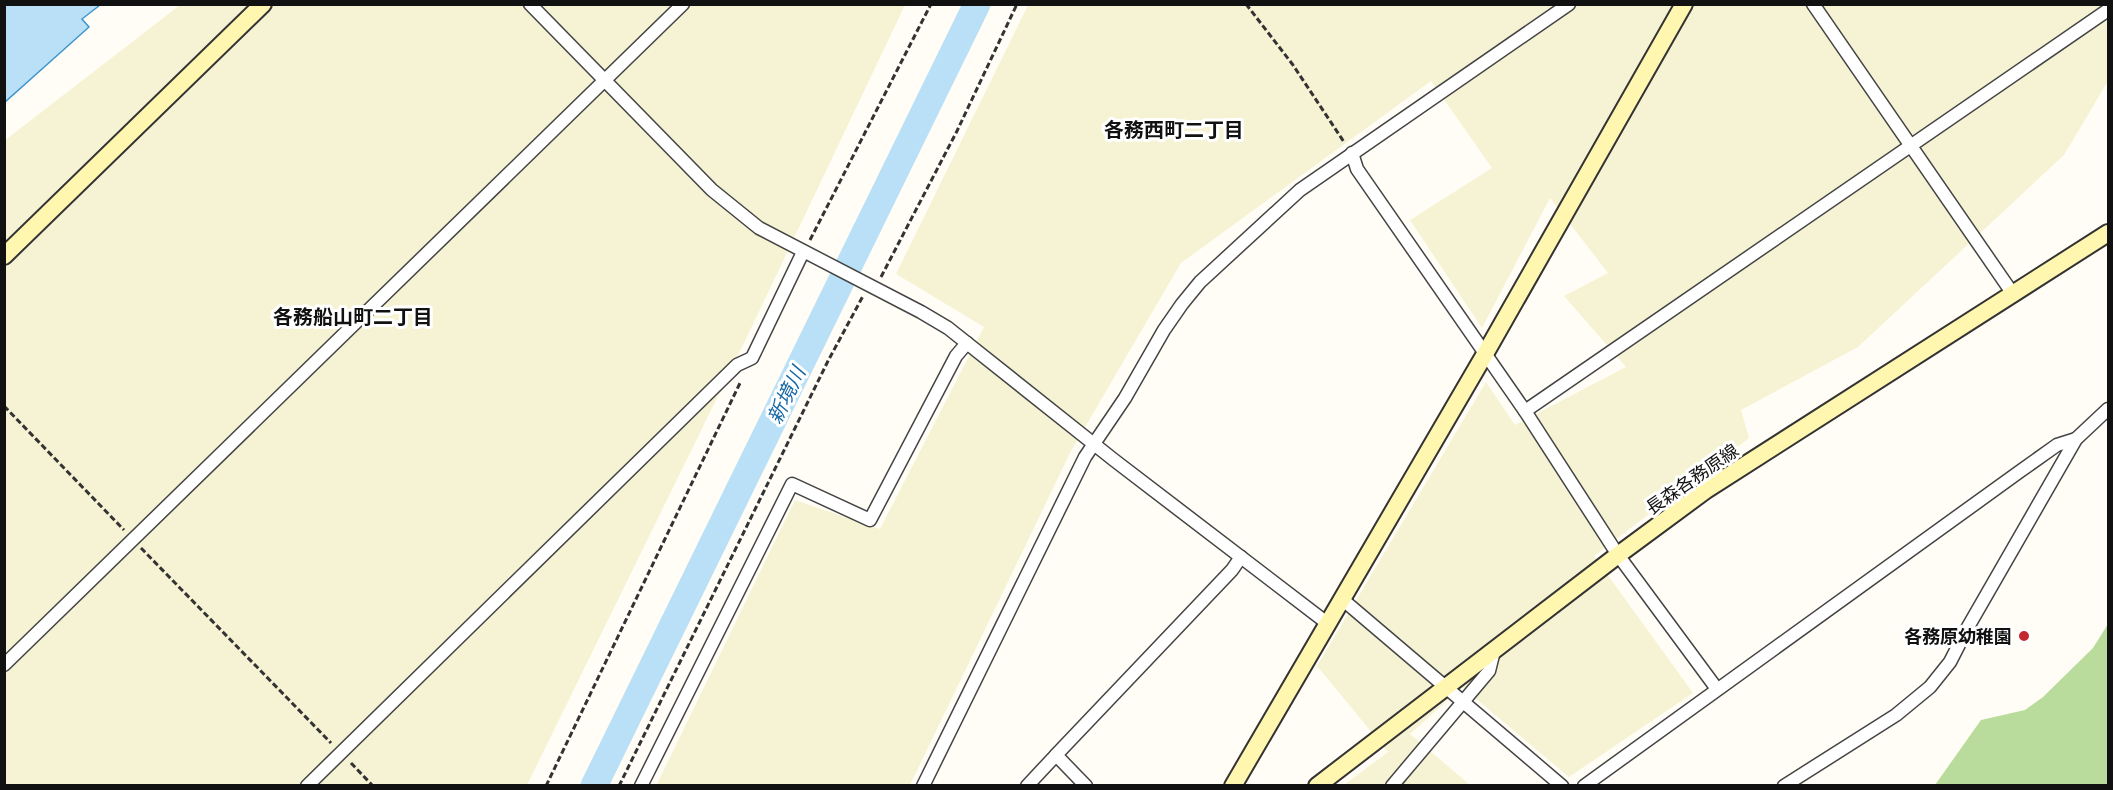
<svg xmlns="http://www.w3.org/2000/svg" width="2113" height="790" viewBox="0 0 2113 790" font-family="Lora,'Noto Sans JP',serif">
<style>
.farmland{fill:#f6f3d4}
.forest{fill:#b9dc9c}
.water{fill:#b9e0f7;stroke:#3f96cf;stroke-width:1.5}
.lines{fill:none;stroke-linecap:round;stroke-linejoin:round}
.river{stroke:#b9e0f7;stroke-width:27}
.street-casing{stroke:#444;stroke-width:15}
.secondary-casing{stroke:#333;stroke-width:20}
.path{stroke:#333;stroke-width:3;stroke-dasharray:6 3;stroke-linecap:butt}
.street{stroke:#fff;stroke-width:12}
.secondary{stroke:#fff6b0;stroke-width:16}
.poi-dot{fill:#c4262e;stroke:#fff;stroke-width:2}
.labels{text-anchor:middle;dominant-baseline:central;stroke-width:6;stroke-linejoin:round;paint-order:stroke}
.street-label{font-size:18px;fill:#111;stroke:#fff}
.poi-label{font-size:18px;font-weight:bold;fill:#111;stroke:#fff;text-anchor:end}
.neighbourhood-label{font-size:20px;font-weight:bold;fill:#111;stroke:#fff}
.water-label{font-size:20px;font-style:italic;fill:#1768a6;stroke:#fff}
</style>
<rect width="100%" height="100%" fill="#fffdf5"/>
<!-- farmland -->
<g class="farmland">
<path d="M180 5H905L744 343 527 785H5L4 141Z"/>
<path d="M1028 5H2108V81L2064 155 1858 347 1741 410 1749 438 1594 556 1693 693 1569 777 1462 687 1410 734 1470 785H1344L1388 752 1317 666 1486 382 1515 425 1626 367 1564 296 1608 273 1550 198 1482 328 1410 220 1492 168 1431 81 1181 263 1071 451 910 785 656 786 795 500 880 529 984 327 896 274Z"/>
</g>
<!-- forest -->
<path class="forest" d="M2108 624V785H1935L1981 720 2025 710 2043 697 2093 648Z"/>
<!-- water -->
<path class="water" d="M5 4 100 5 82 19 89 27 5 102Z"/>
<g class="lines">
<!-- river -->
<path class="river" d="M594 786 977 4"/>
<defs>
<g id="street">
<path d="M530 4 712 190 759 228 921 312 948 328 1114 460 1327 623"/>
<path d="M1813 4 2013 294"/>
<path d="M1352 153 1357 169 1525 411 1618 555 1717 689"/>
<path d="M1525 411 2108 10"/>
<path d="M1342 599 1562 786"/>
<path d="M4 665 683 4"/>
<path d="M307 786 737 365 752 358 803 252"/>
<path d="M641 786 792 484 870 520 956 356 967 343"/>
<path d="M923 786 1085 457 1125 398 1164 330 1182 304 1200 282 1300 190 1569 4"/>
<path d="M1027 786 1056 755"/>
<path d="M1086 786 1056 755 1232 570 1241 557"/>
<path d="M1392 786 1489 671 1494 651"/>
<path d="M1584 786 2019 472 2057 445 2076 439"/>
<path d="M1784 786 1896 715 1930 687 1950 662 1968 627 2076 439 2108 409"/>
</g>
<g id="secondary">
<path d="M4 256 263 4"/>
<path d="M1233 786 1485 354 1684 4"/>
<path d="M1317 786 1618 555 1706 490 2108 233"/>
</g>
</defs>
<!-- street casing -->
<use href="#street" class="street-casing"/>
<!-- secondary casing -->
<use href="#secondary" class="secondary-casing"/>
<!-- path -->
<g class="path">
<path d="M1246 4 1293 65 1344 142"/>
<path d="M810 240 931 4"/>
<path d="M881 277 957 131 1017 4"/>
<path d="M4 406 124 530"/>
<path d="M141 548 331 743"/>
<path d="M351 763 373 786"/>
<path d="M546 786 741 381"/>
<path d="M619 786 828 361 863 296"/>
</g>
<!-- street -->
<use href="#street" class="street"/>
<!-- secondary -->
<use href="#secondary" class="secondary"/>
</g>
<!-- markers -->
<circle class="poi-dot" cx="2024" cy="636" r="6"/>
<g class="labels">
<!-- street labels -->
<g class="street-label">
<text transform="translate(1692 479) rotate(-35)">長森各務原線</text>
</g>
<!-- poi labels -->
<g class="poi-label">
<text x="2012" y="636">各務原幼稚園</text>
</g>
<!-- neighbourhood labels -->
<g class="neighbourhood-label">
<text x="1174" y="129">各務西町二丁目</text>
<text x="353" y="316">各務船山町二丁目</text>
</g>
<!-- water labels -->
<g class="water-label">
<text transform="translate(786 395) rotate(-64)">新境川</text>
</g>
</g>
<!-- border -->
<rect width="2113" height="790" fill="none" stroke="#111111" stroke-width="12"/>
</svg>
